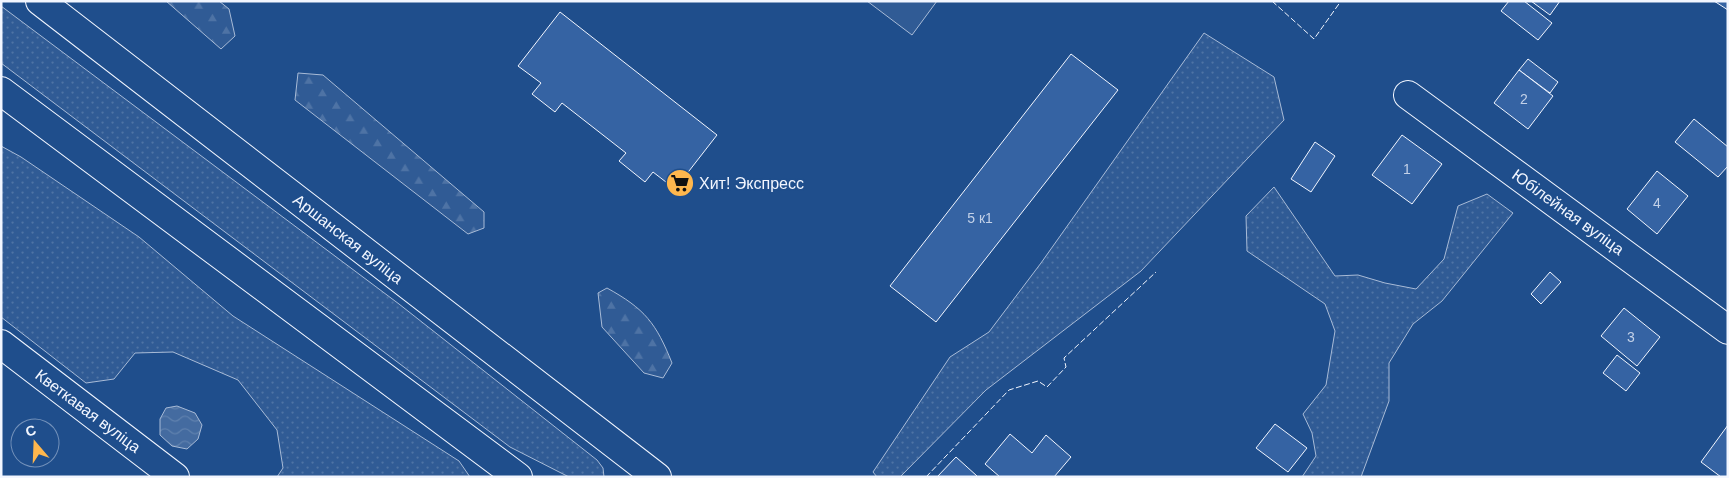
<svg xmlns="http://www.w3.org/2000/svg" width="1729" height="478" viewBox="0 0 1729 478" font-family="Arial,sans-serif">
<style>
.grass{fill:url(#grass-dots);stroke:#a8bbd7}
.forest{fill:url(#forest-firs);stroke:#a8bbd7}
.pitch{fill:#305b95;stroke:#a8bbd7}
.water{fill:url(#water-waves);stroke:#a8bbd7}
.building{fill:#3563a3;stroke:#f2f6ff}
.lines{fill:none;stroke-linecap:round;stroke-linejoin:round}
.minor-casing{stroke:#f2f6ff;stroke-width:30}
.major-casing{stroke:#f2f6ff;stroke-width:30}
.minor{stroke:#1f4e8c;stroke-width:28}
.major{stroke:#1f4e8c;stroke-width:28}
.fence{stroke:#f2f6ff;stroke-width:1;stroke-dasharray:6 2.5;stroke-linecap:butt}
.labels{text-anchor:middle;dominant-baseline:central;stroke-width:4;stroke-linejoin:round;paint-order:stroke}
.number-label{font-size:14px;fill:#c3d1e8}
.poi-label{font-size:16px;fill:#f2f6ff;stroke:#1f4e8c;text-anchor:start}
.street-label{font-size:16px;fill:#f2f6ff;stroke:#1f4e8c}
</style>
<defs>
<pattern id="grass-dots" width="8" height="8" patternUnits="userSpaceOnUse" patternTransform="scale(1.25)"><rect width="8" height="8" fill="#305b95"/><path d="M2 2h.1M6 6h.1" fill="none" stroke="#4e73a5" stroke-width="1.8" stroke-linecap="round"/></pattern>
<pattern id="forest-firs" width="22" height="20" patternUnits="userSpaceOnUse" patternTransform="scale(1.25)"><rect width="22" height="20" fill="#305b95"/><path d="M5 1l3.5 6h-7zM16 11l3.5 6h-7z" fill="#4e73a5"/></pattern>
<pattern id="water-waves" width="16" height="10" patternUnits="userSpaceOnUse" patternTransform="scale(1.25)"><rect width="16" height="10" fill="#446ba0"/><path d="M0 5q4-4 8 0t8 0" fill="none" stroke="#5f81ae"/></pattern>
</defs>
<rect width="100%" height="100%" fill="#1f4e8c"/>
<!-- grass -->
<g class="grass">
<path d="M1 6 399 304 597 460 603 468 604 477H569L510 447 1 63Z"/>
<path d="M1204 33 1274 77 1284 120 1141 271 986 390 900 477H877L873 472 950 357 989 332 1041 263Z"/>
<path d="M1 146 21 157 139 237 233 316 459 461 470 477H277L283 468 277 430 238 380 173 352 135 353 114 379 86 383 1 317Z"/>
<path d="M1274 187 1335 276 1358 275 1385 283 1416 289 1444 259 1458 206 1487 194 1513 213 1442 301 1413 324 1389 363V401L1361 477H1302L1316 456 1312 433 1303 414 1326 385 1335 331 1325 304 1247 251 1246 216Z"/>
</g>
<!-- forest -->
<g class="forest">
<path d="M166 1H219L229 9 235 36 221 49Z"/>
<path d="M298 73 323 75 484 212V228L468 234 295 100Z"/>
<path d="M607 288C645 309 656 323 672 363L663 378 644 373 602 327 598 293Z"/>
</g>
<!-- pitch -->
<path class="pitch" d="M867 1H937L912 35Z"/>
<!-- water -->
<path class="water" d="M177 406 195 413 202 425 198 439 187 449 172 446 160 435V419L166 408Z"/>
<!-- building -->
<g class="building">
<path d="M1509 1H1524L1552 23 1538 40 1501 11Z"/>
<path d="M1531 1H1560L1550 15Z"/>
<path d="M1714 1H1728V10Z"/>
<path d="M560 12 717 135 675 189 653 172 645 182 619 161 626 153 562 103 555 112 532 94 541 83 518 66Z"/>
<path d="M1071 54 1118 90 936 322 890 286Z"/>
<path d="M1528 59 1558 82 1550 93 1519 70Z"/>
<path d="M1519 70 1553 96 1528 129 1494 103Z"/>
<path d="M1694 119 1728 147V166L1718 177 1675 142Z"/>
<path d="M1402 135 1442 164 1412 204 1372 175Z"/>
<path d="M1315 142 1335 156 1311 192 1291 179Z"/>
<path d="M1657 171 1688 196 1657 234 1627 209Z"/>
<path d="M1550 272 1561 282 1541 304 1531 294Z"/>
<path d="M1624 308 1660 337 1637 366 1601 336Z"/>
<path d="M1617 355 1640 373 1626 391 1603 373Z"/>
<path d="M1275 424 1307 448 1288 472 1256 448Z"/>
<path d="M1728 425V477H1721L1701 462Z"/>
<path d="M1010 434 1032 453 1046 435 1071 457 1054 477H1000L985 464Z"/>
<path d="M956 457 977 476 976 477H937Z"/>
</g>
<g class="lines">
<defs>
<g id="minor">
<path d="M1 91 518 477"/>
<path d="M1408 95 1728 330"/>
<path d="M1 344 175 477"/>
</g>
<path id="major" d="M40 1 657 477"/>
</defs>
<!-- minor casing -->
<use href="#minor" class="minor-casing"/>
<!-- major casing -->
<use href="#major" class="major-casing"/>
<!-- minor -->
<use href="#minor" class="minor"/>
<!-- major -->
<use href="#major" class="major"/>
<!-- fence -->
<g class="fence">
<path d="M1272 1 1314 39 1341 1"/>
<path d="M926 477 1009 390 1038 381 1047 387 1066 367 1064 358 1156 272"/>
</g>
</g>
<!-- icons -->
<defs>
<symbol id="supermarket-disc" viewBox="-11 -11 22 22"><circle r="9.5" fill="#ffb74d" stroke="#1f4e8c"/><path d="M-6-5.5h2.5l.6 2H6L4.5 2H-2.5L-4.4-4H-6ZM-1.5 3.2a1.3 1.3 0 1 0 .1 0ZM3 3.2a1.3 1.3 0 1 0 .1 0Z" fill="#111"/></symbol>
</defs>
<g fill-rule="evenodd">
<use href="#supermarket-disc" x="664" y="167" width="32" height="32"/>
</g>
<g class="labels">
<!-- number labels -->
<g class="number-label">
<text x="1524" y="99">2</text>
<text x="1407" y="169">1</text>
<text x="1657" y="203">4</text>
<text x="980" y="218">5 к1</text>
<text x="1631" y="337">3</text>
</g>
<!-- poi labels -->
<g class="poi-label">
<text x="699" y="183">Хит! Экспресс</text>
</g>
<!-- street labels -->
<g class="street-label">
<text transform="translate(1568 212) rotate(36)">Юбілейная вуліца</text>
<text transform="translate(348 239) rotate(38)">Аршанская вуліца</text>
<text transform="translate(88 411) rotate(37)">Кветкавая вуліца</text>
</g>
</g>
<!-- border -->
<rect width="1729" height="478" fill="none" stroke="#f2f6ff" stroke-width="5"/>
<!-- north arrow -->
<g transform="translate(35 443) rotate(341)"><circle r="24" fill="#1f4e8c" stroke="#7391ba"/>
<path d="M0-4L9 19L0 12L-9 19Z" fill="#ffb74d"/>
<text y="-8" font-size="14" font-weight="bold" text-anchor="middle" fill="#f2f6ff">С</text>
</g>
</svg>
